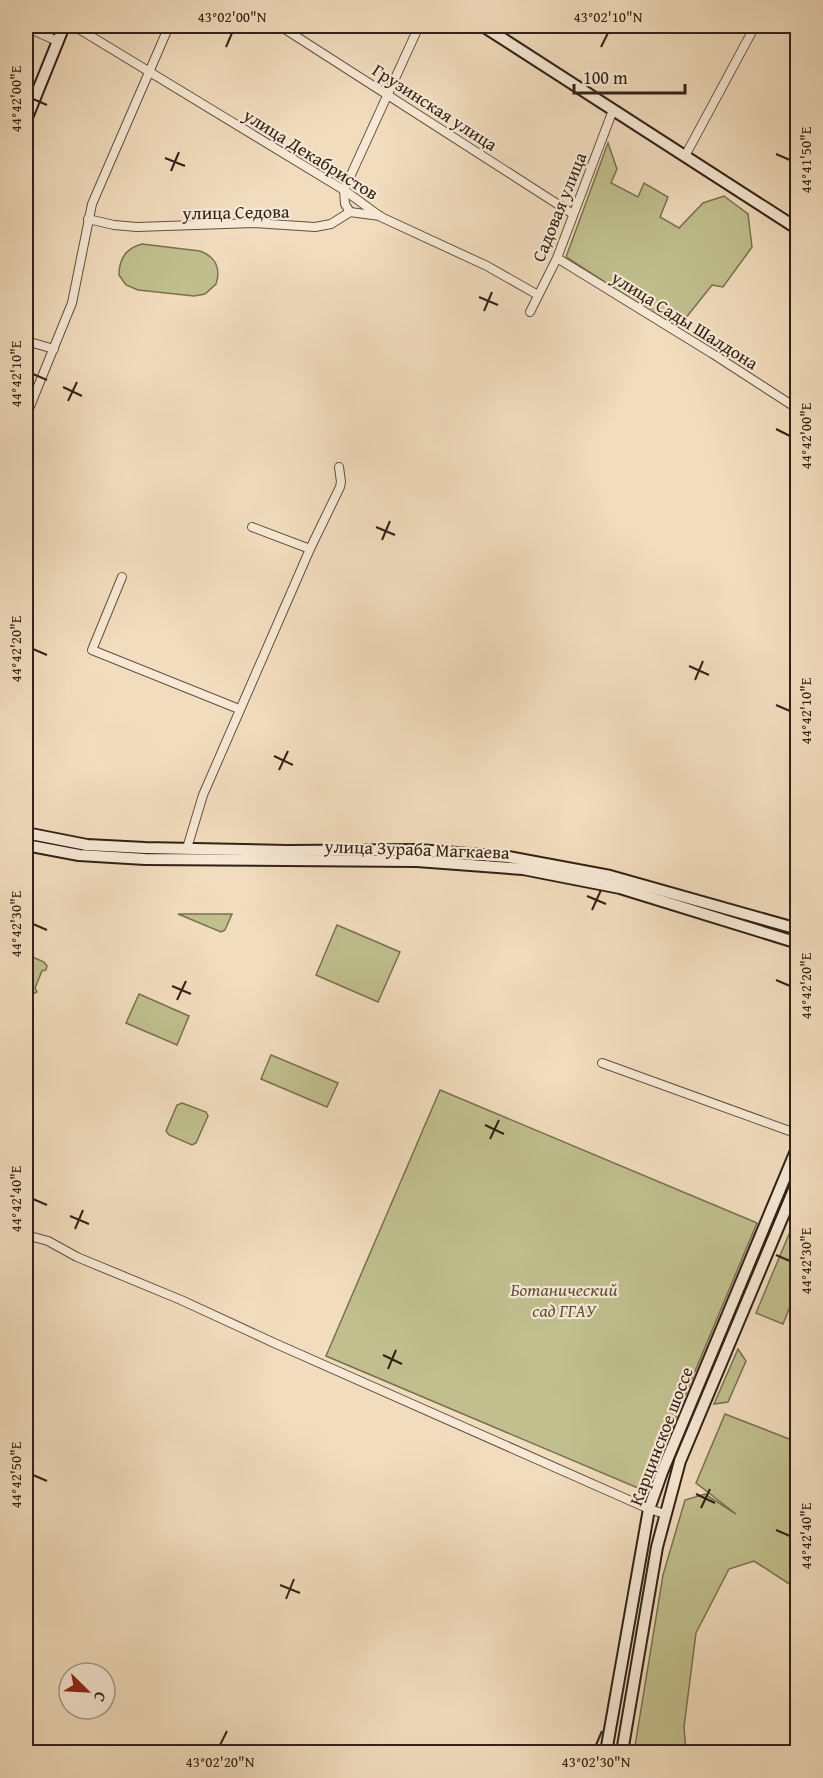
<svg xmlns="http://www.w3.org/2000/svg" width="823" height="1778" viewBox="0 0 823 1778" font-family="'Gentium Book Plus',serif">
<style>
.green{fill:#c0bf8d;stroke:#797052;stroke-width:1.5}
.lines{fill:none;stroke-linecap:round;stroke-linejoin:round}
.street-casing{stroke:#625040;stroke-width:10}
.secondary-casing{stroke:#322117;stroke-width:14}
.street{stroke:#f6e8d4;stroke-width:8}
.secondary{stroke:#f6e8d4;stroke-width:10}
.ticks{fill:none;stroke:#322117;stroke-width:2}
.labels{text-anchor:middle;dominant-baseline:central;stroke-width:4.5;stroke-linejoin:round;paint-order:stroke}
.street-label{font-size:18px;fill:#322117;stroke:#f6e8d4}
.park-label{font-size:18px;font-style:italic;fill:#5d503a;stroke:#f6e8d4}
.neatline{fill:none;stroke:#322117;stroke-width:2}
.ticks-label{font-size:15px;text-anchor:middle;fill:#322117}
</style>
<rect width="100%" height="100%" fill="#f1dcbd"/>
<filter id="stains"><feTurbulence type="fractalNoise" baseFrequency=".00333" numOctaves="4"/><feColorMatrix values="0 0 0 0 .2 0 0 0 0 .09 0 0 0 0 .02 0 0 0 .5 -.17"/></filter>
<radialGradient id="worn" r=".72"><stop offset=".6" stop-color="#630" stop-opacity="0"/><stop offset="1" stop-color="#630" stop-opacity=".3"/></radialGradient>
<!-- green -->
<g class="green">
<path d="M608 143 617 169 611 183 638 197 644 183 668 197 660 217 679 228 703 203 724 196 748 214 752 247 723 287 712 285 677 329 566 257Z"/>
<path d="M142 244 200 251C216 257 221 269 216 284L205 294 194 296 138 290 126 285 119 275C119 259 126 248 142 244Z"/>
<path d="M178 914H232L225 930 221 932Z"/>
<path d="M337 925 400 952 378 1002 316 975Z"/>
<path d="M26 954 44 962 47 966 46 970 42 971 35 988 37 992 31 995 26 993Z"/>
<path d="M139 994 189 1016 177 1045 126 1023Z"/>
<path d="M271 1055 338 1083 327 1107 261 1079Z"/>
<path d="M440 1090 757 1223 645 1491 326 1356Z"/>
<path d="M182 1103 206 1112 208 1116 196 1143 192 1145 169 1135 166 1131 177 1105Z"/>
<path d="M797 1215V1289L783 1324 756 1313Z"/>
<path d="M738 1349 746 1361 728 1402 714 1404Z"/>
<path d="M725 1414 797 1442V1589L754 1561 729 1569 696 1633 684 1727 686 1752H634L663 1575 685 1500 705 1494 736 1514 696 1483Z"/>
</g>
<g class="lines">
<defs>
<g id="street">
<path d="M74 26 344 190 381 217 487 266 538 295"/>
<path d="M280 26 573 214"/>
<path d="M26 27 57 41"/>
<path d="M685 156 755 26"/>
<path d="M350 212 345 204 344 190 419 26"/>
<path d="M88 219 114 225 137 227 254 223 315 227 331 224 350 212 380 216"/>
<path d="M557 258 713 354 798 409"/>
<path d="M530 312 557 258 613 110"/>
<path d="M26 341 54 349"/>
<path d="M26 416 72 303 92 204 169 26"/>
<path d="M310 549 340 487 341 482 339 467"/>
<path d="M122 577 92 650 239 709"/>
<path d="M187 848 203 795 310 549 252 527"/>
<path d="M602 1063 798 1134"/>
<path d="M26 1235 48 1241 77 1257 181 1300 272 1342 649 1509 665 1514"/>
</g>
<g id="secondary">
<path d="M483 26 798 229"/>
<path d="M26 120 64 26"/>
<path d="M26 833 87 845 145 848 287 851 418 850 508 857 610 876 798 929"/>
<path d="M26 845 79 855 145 859 417 861 523 869 620 888 798 943"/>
<path d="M606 1752 649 1509 662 1472 798 1146"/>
<path d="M622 1752 657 1547 680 1461 798 1180"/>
</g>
</defs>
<!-- street casing -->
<use href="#street" class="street-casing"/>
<!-- secondary casing -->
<use href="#secondary" class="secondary-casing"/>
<!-- street -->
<use href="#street" class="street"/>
<!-- secondary -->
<use href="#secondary" class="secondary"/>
</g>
<!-- ticks -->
<path class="ticks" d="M226 47 232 33M601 47 608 33M33 99 47 105M776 154 790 160M165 158 185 166M171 171 179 152M479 297 498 305M484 311 492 292M33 374 47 380M63 387 82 396M68 401 77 382M776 429 790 436M376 527 395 535M382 540 390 521M33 649 47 655M689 666 709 675M695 680 703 661M776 705 790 711M274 756 293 765M279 770 288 751M587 896 606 904M592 910 601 890M33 924 47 930M776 980 790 986M172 986 191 994M177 1000 186 981M485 1125 504 1134M490 1139 499 1120M33 1199 47 1205M70 1216 89 1224M75 1229 83 1210M776 1255 790 1261M383 1355 402 1364M388 1369 396 1350M33 1475 47 1481M696 1494 715 1503M701 1508 710 1489M776 1530 790 1536M280 1585 300 1593M286 1599 294 1579M220 1745 227 1731M596 1745 602 1731"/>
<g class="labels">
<!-- street labels -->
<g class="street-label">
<text transform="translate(435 107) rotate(33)">Грузинская улица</text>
<text transform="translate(311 154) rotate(32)">улица Декабристов</text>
<text transform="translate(559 207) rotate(-68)">Садовая улица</text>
<text transform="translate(236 212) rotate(-1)">улица Седова</text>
<text transform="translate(685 320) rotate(32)">улица Сады Шалдона</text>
<text transform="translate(417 849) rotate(2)">улица Зураба Магкаева</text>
<text transform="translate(661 1436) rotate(-69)">Карцинское шоссе</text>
</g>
<!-- park labels -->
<g class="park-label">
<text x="564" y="1289">Ботанический<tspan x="564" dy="21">сад ГГАУ</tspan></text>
</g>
</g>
<!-- margin -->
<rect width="823" height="1778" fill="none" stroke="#f1dcbd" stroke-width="66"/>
<!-- north arrow -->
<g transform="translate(87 1691) rotate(114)"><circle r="28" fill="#f6e8d4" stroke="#a89888" stroke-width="1.5"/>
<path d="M0-4.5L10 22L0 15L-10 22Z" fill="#8f2418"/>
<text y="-9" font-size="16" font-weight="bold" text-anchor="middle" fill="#322117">С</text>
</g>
<!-- scale -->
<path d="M574 84v9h111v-9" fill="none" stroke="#322117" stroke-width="3"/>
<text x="583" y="84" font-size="18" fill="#322117" stroke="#f6e8d4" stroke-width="4.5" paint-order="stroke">100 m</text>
<rect x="33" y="33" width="757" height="1712" class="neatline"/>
<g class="ticks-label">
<text x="232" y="22">43°02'00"N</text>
<text x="608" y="22">43°02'10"N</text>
<text transform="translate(16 99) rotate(-90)" y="5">44°42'00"E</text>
<text transform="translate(806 160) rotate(-90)" y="5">44°41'50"E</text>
<text transform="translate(16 374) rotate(-90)" y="5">44°42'10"E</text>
<text transform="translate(806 436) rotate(-90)" y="5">44°42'00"E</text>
<text transform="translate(16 649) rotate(-90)" y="5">44°42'20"E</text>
<text transform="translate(806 711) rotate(-90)" y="5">44°42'10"E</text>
<text transform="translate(16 924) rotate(-90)" y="5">44°42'30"E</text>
<text transform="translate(806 986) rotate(-90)" y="5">44°42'20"E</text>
<text transform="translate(16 1199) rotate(-90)" y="5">44°42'40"E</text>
<text transform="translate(806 1261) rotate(-90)" y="5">44°42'30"E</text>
<text transform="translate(16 1475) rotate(-90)" y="5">44°42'50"E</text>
<text transform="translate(806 1536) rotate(-90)" y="5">44°42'40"E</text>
<text x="220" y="1767">43°02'20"N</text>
<text x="596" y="1767">43°02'30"N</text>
</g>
<rect width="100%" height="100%" filter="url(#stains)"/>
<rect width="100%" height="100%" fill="url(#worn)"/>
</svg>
